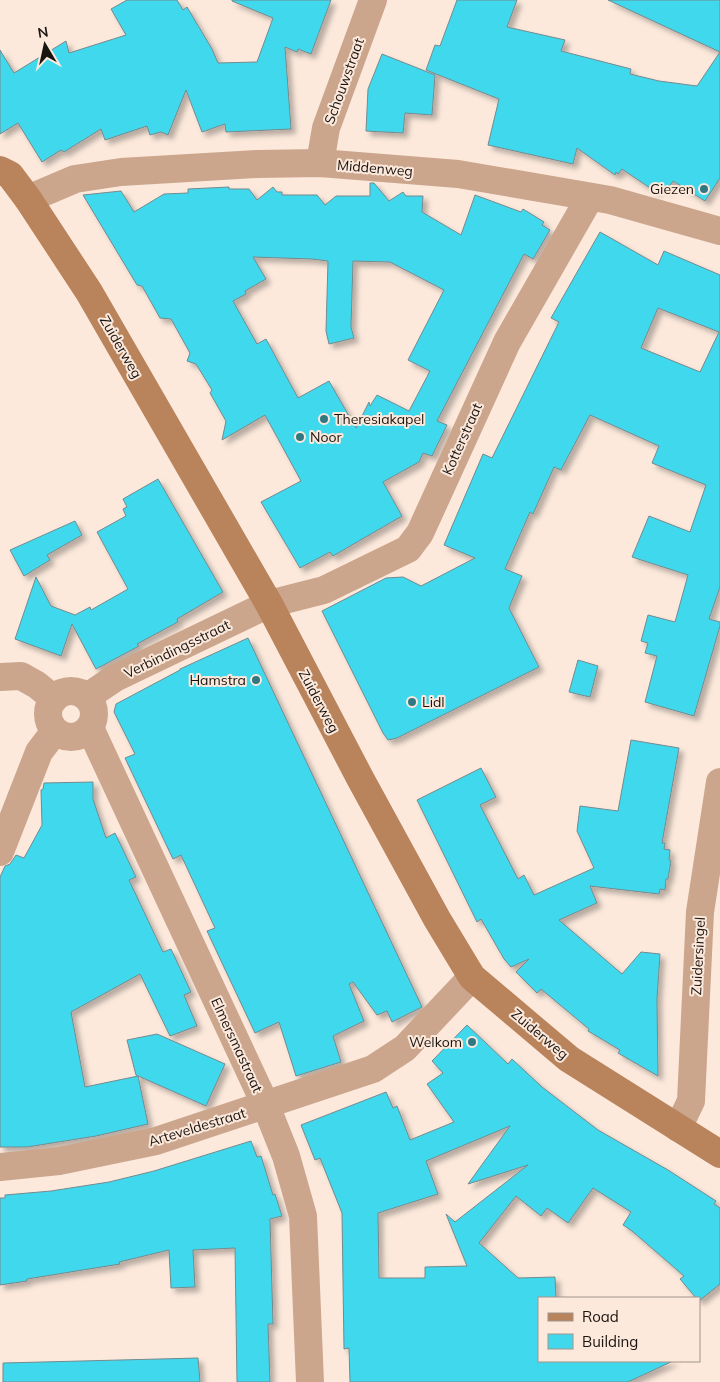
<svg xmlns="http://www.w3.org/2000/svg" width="720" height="1382" viewBox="0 0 720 1382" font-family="Mulish,sans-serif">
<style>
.building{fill:#40d8ec;stroke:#738a8e;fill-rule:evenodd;filter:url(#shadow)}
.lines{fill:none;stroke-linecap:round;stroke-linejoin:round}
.street{stroke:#cba68d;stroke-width:28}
.secondary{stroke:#b9835c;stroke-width:28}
.poi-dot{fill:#317882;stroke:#fce9dc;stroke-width:2}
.labels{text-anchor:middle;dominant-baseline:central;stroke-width:4;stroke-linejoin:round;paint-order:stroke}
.street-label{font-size:14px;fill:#1a140f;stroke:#fce9dc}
.poi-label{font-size:14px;fill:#1a140f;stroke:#fce9dc;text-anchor:end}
</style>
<defs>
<filter id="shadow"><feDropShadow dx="4.5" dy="4.5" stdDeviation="2.5" flood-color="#0004"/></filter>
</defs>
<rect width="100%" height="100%" fill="#fce9dc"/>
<!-- building -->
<g class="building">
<path d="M127 0H177L183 10 187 7 212 49 218 63 257 62 273 18 232 1V0H331L311 54 298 49 297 52 285 47 291 129 226 132 225 124 202 132 186 90 168 135 161 132 150 135 147 126 105 140 101 129 64 152 61 150 42 162 18 123 0 134V50L14 73 66 41 69 53 126 35 111 9Z"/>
<path d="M457 0H517L507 27 565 40 561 51 631 69 630 74 659 81 697 86 720 52V178L705 201 673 181 667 190 660 186 656 192 622 169 618 174 616 172 615 175 577 148 573 164 488 145 499 99 426 70 435 45 440 46Z"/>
<path d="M608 0H720V52Z"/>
<path d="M382 54 435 75 432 115 405 113 403 133 366 131 368 89Z"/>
<path d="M370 183H374L389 201 403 192 406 196H423L422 212 461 235 475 195 521 212 523 209 544 222 542 225 550 230 533 259 524 254 437 421 447 425 432 456 423 453 419 462 383 482 402 516 333 556 330 552 300 568 261 502 301 481 265 415 222 440 226 421 210 393 212 390 196 364 187 361 190 353 171 319 160 318 142 286 137 285 83 195 121 191 134 212 164 194 188 193V189L229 187V189H249L257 200 273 187 277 192H282V195H317L325 205 336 196H370ZM253 257 312 259 328 261 326 331 329 344 354 338 351 327 353 261 390 262 444 290 408 360 430 371 409 411 377 395 370 406 369 402 356 428 329 381 298 398 266 339 257 344 233 301 246 294 245 291 266 279Z"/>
<path d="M600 232 658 265 664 251 720 275V587L709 619 720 622V626L694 716 645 702 657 656 645 653 648 643 641 641 648 615 675 622 688 575 632 557 649 516 690 532 706 485 652 463 659 446 590 415 561 470 554 467 533 514 530 512 505 569 522 576 509 608 539 667 397 738 388 740 383 733 322 611 386 578 403 577 421 586 475 558 444 545 483 454 492 458 559 322 551 318ZM658 308 719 332 700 372 641 348Z"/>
<path d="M158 479 223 592 177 619 178 622 137 644 139 646 96 669 72 624 61 656 15 639 36 577 51 606 75 615 90 607 91 610 128 589 97 532 126 516 123 509 127 507 123 499Z"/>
<path d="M75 521 82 535 47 555 50 560 24 576 10 550Z"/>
<path d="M248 638 422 1007 392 1022 387 1011 377 1015 353 982 349 984 364 1021 333 1036 341 1062 296 1076 279 1022 255 1033 207 931 215 928 181 855 173 859 125 758 135 754 114 712 116 704 180 670V669Z"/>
<path d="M578 660 598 666 590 697 569 692Z"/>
<path d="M631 740 679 748 662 843H665L664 849 670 850 669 860 671 861 668 879H666L665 890 660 889 659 894 590 886 597 903 559 920 622 974 641 952 660 954 657 999 658 1076 618 1053 620 1050 588 1031 589 1029 541 989 537 993 516 972 529 959 511 967 504 959 481 919 477 922 417 800 481 768 496 797 480 805 518 879 524 875 534 895 594 868 577 831 580 806 618 811Z"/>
<path d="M93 782V799L106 838 115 833 136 877 129 880 163 952 171 949 191 992 184 995 197 1026 170 1036 140 974 71 1012 85 1087 138 1076 148 1124 96 1136 27 1147H0V877L5 866 10 864 16 855 24 858 42 825 41 790 43 789 44 783Z"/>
<path d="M467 1025 508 1064 512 1059 542 1087 598 1130 668 1170 716 1201 714 1204 720 1208V1284L699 1301V1298H696L680 1279 684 1276 632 1231 623 1225 631 1212 593 1188 568 1223 547 1208 541 1216 516 1196 479 1243 518 1278 555 1277 556 1298H539V1361H673L628 1382H350L349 1348 344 1349 342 1213 320 1158 315 1160 301 1125 386 1092 393 1108 397 1106 410 1140 454 1122 427 1084 443 1073 432 1061ZM510 1126 468 1184 528 1165 455 1222 446 1214 467 1266 425 1267V1278H379L378 1213 438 1194 426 1161Z"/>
<path d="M157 1034 225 1064 206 1106 136 1075 127 1040Z"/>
<path d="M251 1141 257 1157 261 1156 273 1195 275 1194 282 1216 270 1219 273 1324H268L270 1382H237L235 1248 193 1250 195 1287 171 1288 169 1250 119 1262 120 1264 27 1279V1281L0 1285V1198H5V1195L51 1191 109 1182 154 1171Z"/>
<path d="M198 1358 200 1382H3V1363Z"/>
</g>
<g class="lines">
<!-- street -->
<g class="street">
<path d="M320 163 326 128 373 0"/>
<path d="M28 199 75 179 121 172 257 164 320 163 458 174 610 200 720 231"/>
<path d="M0 677 21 676 37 685 54 699"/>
<circle cx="71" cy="714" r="23"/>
<path d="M87 697 115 678 269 604 324 590 408 549 420 533 507 342 590 197"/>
<path d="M90 728 266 1106 286 1156 303 1216 310 1382"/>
<path d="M0 852 39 752 55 731"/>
<path d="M678 1128 691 1101 700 912 720 782"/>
<path d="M0 1167 59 1161 156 1141 373 1069 405 1048 472 977"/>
</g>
<!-- secondary -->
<path class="secondary" d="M0 170 10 175 28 199 89 292 269 604 360 778 437 919 472 977 569 1059 720 1154"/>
</g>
<!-- markers -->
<g class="poi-dot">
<circle cx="704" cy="189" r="5"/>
<circle cx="324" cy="419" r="5"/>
<circle cx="300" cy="437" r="5"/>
<circle cx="256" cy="680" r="5"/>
<circle cx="412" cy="702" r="5"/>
<circle cx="472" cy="1042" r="5"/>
</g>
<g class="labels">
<!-- street labels -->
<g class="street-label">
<text transform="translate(344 81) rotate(-70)">Schouwstraat</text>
<text transform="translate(375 168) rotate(5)">Middenweg</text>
<text transform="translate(121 347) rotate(60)">Zuiderweg</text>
<text transform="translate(462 439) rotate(-66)">Kotterstraat</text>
<text transform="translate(177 649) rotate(-26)">Verbindingsstraat</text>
<text transform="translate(319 701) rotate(62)">Zuiderweg</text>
<text transform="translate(698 956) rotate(-87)">Zuidersingel</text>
<text transform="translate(540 1034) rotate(40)">Zuiderweg</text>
<text transform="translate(237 1045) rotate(65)">Elmersmastraat</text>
<text transform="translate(197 1127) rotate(-17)">Arteveldestraat</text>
</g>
<!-- poi labels -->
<g class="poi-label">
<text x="694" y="189">Giezen</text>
<text x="334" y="419" text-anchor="start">Theresiakapel</text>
<text x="310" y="437" text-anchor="start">Noor</text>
<text x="246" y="680">Hamstra</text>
<text x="422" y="702" text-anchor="start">Lidl</text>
<text x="462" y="1042">Welkom</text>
</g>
</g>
<!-- legend -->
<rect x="538" y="1297" width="162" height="65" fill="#fce9dc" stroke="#a2948a"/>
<rect x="548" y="1313" width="25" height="8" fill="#b9835c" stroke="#a2948a"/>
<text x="582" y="1322" font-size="15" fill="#1a140f">Road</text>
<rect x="548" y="1334" width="25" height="15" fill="#40d8ec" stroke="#a2948a"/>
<text x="582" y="1347" font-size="15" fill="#1a140f">Building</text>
<!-- north arrow -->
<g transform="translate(45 45) rotate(351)" stroke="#fce9dc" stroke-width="4" paint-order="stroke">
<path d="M0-4L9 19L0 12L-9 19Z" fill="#1a140f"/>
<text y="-8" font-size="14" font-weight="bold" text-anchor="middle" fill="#1a140f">N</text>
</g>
</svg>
